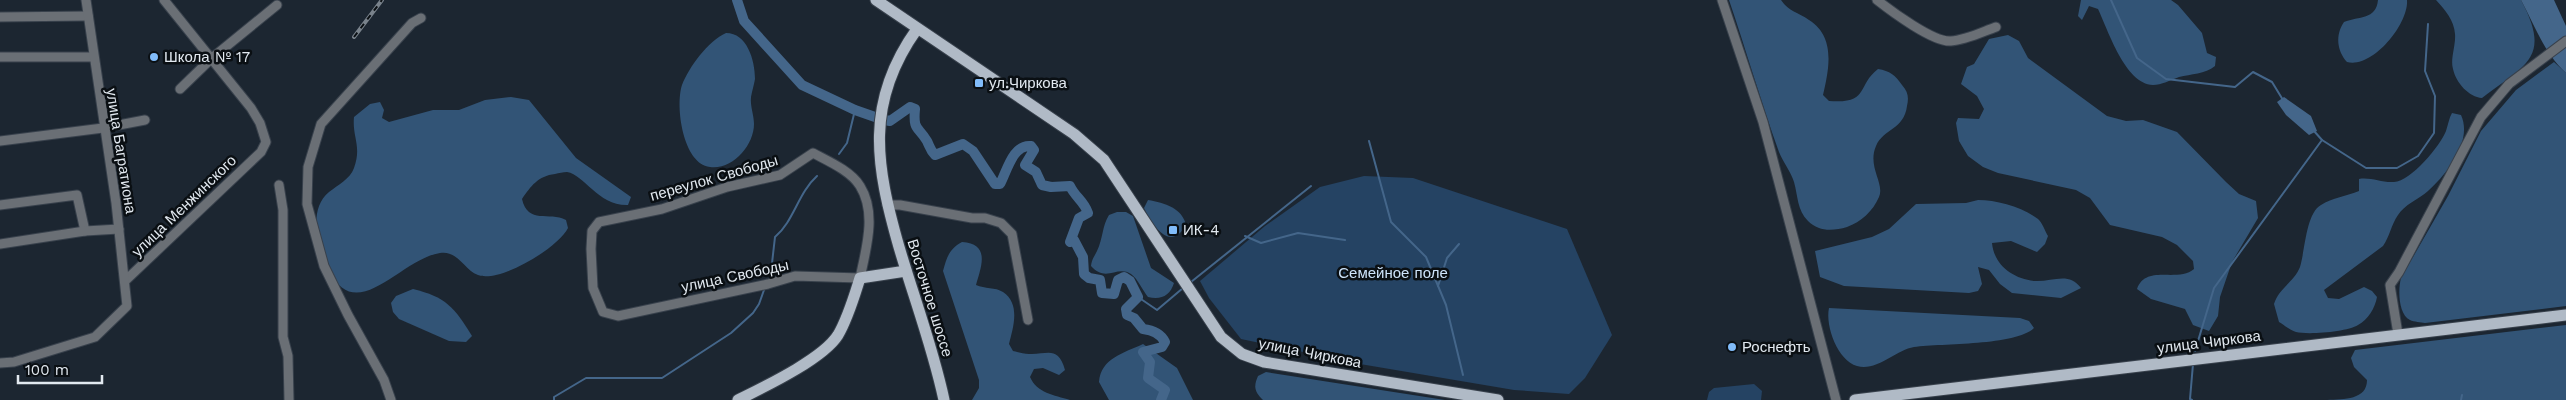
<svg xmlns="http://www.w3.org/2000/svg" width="2566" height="400" viewBox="0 0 2566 400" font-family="'Work Sans',sans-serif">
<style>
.green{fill:#254363}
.forest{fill:#325476}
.water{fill:#44668a}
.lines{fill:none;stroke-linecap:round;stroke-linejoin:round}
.stream{stroke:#44668a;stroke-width:2}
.river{stroke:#44668a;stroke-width:10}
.minor-casing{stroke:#38414c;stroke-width:11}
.major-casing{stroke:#38414c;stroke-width:13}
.minor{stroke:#6a6f75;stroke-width:9}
.major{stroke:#b0bac6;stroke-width:11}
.rail-casing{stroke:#79828b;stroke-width:4}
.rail{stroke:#0a0f13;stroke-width:2;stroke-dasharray:5.5;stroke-linecap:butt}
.poi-dot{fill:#81bcfa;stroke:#0a0f13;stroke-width:2}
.labels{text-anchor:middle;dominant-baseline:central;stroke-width:5;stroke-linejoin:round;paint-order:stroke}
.poi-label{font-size:15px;fill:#e2e9f0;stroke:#0a0f13;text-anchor:start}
.street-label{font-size:15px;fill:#e2e9f0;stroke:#0a0f13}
.park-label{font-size:15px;fill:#cee4fb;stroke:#0a0f13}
</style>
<rect width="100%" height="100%" fill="#1c2631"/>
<!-- green -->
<g class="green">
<path d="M1364 176 1413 178 1567 229 1612 335 1585 378 1569 394 1514 390 1360 364 1241 339 1209 298 1200 281 1265 226 1320 187Z"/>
<path d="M1754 384 1762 391 1761 400H1707L1709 392 1714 388Z"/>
</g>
<!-- forest -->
<g class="forest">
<path d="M1729 0H1781C1789 12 1798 12 1809 20 1836 37 1829 69 1823 95L1829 101C1870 104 1856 86 1878 69 1890 71 1895 75 1902 85 1908 92 1909 97 1907 106 1904 130 1884 128 1876 146 1867 167 1885 183 1879 197 1873 211 1861 222 1847 227 1833 231 1819 232 1808 221 1797 210 1798 196 1794 182 1791 172 1783 162 1779 152 1761 102 1746 50 1729 0Z"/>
<path d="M2081 0H2171L2178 5 2202 33 2207 53 2216 57 2215 66C2205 74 2191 74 2179 77 2171 80 2161 85 2153 85 2125 84 2108 30 2098 9L2089 6 2082 20 2078 16Z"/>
<path d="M2378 0H2407C2409 24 2372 69 2347 62 2337 51 2335 35 2344 22 2359 16 2376 20 2378 0Z"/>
<path d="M2436 0H2521C2552 58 2526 64 2482 98 2469 97 2456 83 2453 69 2450 59 2456 45 2455 34 2454 20 2445 10 2436 0Z"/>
<path d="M726 33C747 33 755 60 755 79 754 85 752 91 751 97 750 106 754 115 754 124 754 145 733 170 710 167 683 164 675 106 682 85 689 67 708 41 726 33Z"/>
<path d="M2008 35 2019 41 2028 58 2107 116 2126 121 2143 120 2177 132 2226 182 2239 194 2256 201 2258 218 2232 262 2220 297 2218 316 2209 331 2193 325 2185 309 2151 299 2137 289C2146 264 2178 283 2194 269L2193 261 2177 245 2162 237 2110 225 2090 198 2076 190 1998 173 1983 167 1968 156 1959 141 1956 123 1958 118 1979 119 1984 109 1977 96 1961 84 1967 67 1974 64 1989 39Z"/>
<path d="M2554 62 2566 73V306L2425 323C2421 322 2414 322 2410 320 2398 314 2398 289 2401 278L2448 196 2481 131 2516 90Z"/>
<path d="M511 97 529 100 576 158 631 197 628 205C598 206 585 175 567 172 563 172 559 173 555 174 538 176 531 186 522 199 528 225 549 211 566 220L568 228C558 248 500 283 478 275 464 270 458 250 440 253 400 259 356 327 329 270 318 248 307 210 329 192 338 185 350 179 354 168 362 146 352 137 354 117L370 104 380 102 384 110 382 118 389 122 433 110H459L485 100Z"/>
<path d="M2452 113 2461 115C2473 141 2447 174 2428 191 2419 199 2404 205 2398 215 2391 225 2390 236 2383 246L2324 290 2328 298 2339 299 2364 287 2372 291 2377 297C2375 308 2368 320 2358 325 2347 332 2308 335 2296 332 2290 330 2284 325 2279 322L2274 304C2279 288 2294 282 2300 267 2305 251 2306 213 2321 205 2332 198 2347 196 2359 191V179C2371 177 2382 183 2394 182 2411 181 2440 146 2446 131 2448 125 2449 118 2452 113Z"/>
<path d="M1148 200C1165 203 1182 208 1186 225 1170 253 1152 225 1144 208Z"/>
<path d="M1978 200C1997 200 2022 207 2038 219 2042 222 2045 231 2048 236L2045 244 2037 252 2011 241 1992 243C1994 265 2013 279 2035 281 2052 282 2069 271 2081 288L2061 298 2012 293 2000 284 1989 270 1978 267 1982 284 1978 291 1969 293 1844 286 1820 277 1815 251 1872 237 1889 229 1916 204 1966 203Z"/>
<path d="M1117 212H1126L1133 216 1151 268 1174 283C1170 296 1161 300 1148 297 1143 291 1138 279 1131 274 1117 265 1106 283 1091 266 1092 259 1094 257 1097 251 1103 239 1102 226 1109 215Z"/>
<path d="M962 242C991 244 981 267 976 285 985 289 995 287 1003 292 1021 304 1013 328 1009 344L1013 351C1018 352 1024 354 1029 354 1047 355 1058 345 1065 370L1059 375 1043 368 1034 369 1030 377C1037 393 1054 395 1070 400H972L979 388V380L943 271C947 257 949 249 962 242Z"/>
<path d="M413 289C446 297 454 307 472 336L466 342 449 341 399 319 393 312 391 303 396 296Z"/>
<path d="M1829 308 2020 318 2029 321 2034 328C2015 346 1943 343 1914 347 1896 350 1876 372 1857 366 1838 361 1825 326 1829 308Z"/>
<path d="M2566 325V400H2327C2344 399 2367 400 2367 380L2354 367 2351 358 2355 350Z"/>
<path d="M1143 344 1177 368 1193 400H1109L1099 382C1101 358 1124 353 1143 344Z"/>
<path d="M1266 372 1445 400H1263C1255 392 1253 387 1258 376Z"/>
</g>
<!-- water -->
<g class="water">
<path d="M2521 0H2554L2566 26V73C2544 53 2535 26 2521 0Z"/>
<path d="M2284 97 2311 116 2317 131 2309 135 2286 115 2277 102Z"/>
</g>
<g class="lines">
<!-- stream -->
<g class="stream">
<path d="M2111 0 2137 58 2166 79 2235 87 2253 72 2272 82 2283 100"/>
<path d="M2322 140 2366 168H2397L2418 156 2434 133 2435 96 2425 71 2428 24"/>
<path d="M1369 141 1391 222 1426 257 1446 305 1463 375"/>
<path d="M839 154 847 143 855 110"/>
<path d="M1245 236 1261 243 1298 233 1345 240"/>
<path d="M771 272 775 237C794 221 798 193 817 176"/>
<path d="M1191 282 1311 186"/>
<path d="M1438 286 1447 258 1459 244"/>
<path d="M1138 297 1157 310 1183 288"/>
<path d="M2195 351 2214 288 2322 140 2314 131"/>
<path d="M554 400V397L586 378H662L731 333 753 313 759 304 764 290"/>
<path d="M2192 400 2190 399 2193 364"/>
<path d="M2461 400 2462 395"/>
</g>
<!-- river -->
<g class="river">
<path d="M737 0 744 21 802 85 855 110 875 117"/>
<path d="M885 120 890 121 910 107 915 109C913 131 918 126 927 141 930 147 930 150 935 155L963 144 973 151 995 184H1000C1007 171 1013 144 1031 146L1034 150 1025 165 1036 172 1042 185 1051 187 1070 186C1075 197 1084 201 1088 213L1079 218 1070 242 1074 240 1083 257 1084 274 1089 278 1100 280 1102 293 1114 294 1118 280 1124 277 1130 281 1138 297 1126 309 1127 315 1134 318 1143 329C1152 330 1161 334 1165 342L1162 347 1143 352 1150 362 1148 378 1165 390 1161 400"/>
</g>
<defs>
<g id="minor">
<path d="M1722 0 1763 122 1836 400"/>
<path d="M1877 0C1891 11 1934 43 1951 41 1966 40 1982 32 1996 27"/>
<path d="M0 17 88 16"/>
<path d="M0 57H93"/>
<path d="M180 89 212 58 277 5"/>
<path d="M0 141 103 128 145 120"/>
<path d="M813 153C828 161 851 171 860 186 877 213 866 249 860 278L795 276 768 284 618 316 603 312 593 288 591 249 592 231 599 222 662 209 727 187 780 175Z"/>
<path d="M279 185 283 210V337L288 356 289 400"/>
<path d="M0 205 77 195 85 231"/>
<path d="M887 205H900L972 218H985L1001 223 1012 234 1028 320"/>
<path d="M0 244 85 231 119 229"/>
<path d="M126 280 261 152 266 142 260 123 251 108 164 0"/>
<path d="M2398 334 2390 285 2399 272 2481 117 2509 84 2566 41"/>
<path d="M0 363 14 362 95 337 127 306 116 203 86 0"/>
<path d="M391 400 384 380 348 315 324 266 307 204 308 167 321 124 412 23 421 18"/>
</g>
<g id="major">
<path d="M876 0 1074 134 1104 160 1221 337 1242 354 1264 362 1498 400"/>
<path d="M917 29C864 103 876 166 899 247 914 298 933 348 944 400"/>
<path d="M738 400C764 387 823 359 838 335 848 318 854 297 860 278L906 271"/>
<path d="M1855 400 2566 315"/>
</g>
</defs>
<!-- minor casing -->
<use href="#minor" class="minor-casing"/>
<!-- major casing -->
<use href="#major" class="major-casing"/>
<!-- minor -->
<use href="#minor" class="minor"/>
<!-- major -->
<use href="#major" class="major"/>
<defs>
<path id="rail" d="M354 37 382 0"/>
</defs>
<!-- rail casing -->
<use href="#rail" class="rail-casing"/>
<!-- rail -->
<use href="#rail" class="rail"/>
</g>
<!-- markers -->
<g class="poi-dot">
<circle cx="154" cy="57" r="5"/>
<rect x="974" y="78" width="10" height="10" rx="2.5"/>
<rect x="1168" y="225" width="10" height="10" rx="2.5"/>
<circle cx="1732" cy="347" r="5"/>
</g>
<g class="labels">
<!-- poi labels -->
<g class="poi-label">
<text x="164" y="57">Школа № 17</text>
<text x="989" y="83">ул.Чиркова</text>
<text x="1183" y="230">ИК-4</text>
<text x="1742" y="347">Роснефть</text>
</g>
<!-- street labels -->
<g class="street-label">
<text transform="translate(121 151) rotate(81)">улица Багратиона</text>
<text transform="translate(714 178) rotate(-16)">переулок Свободы</text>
<text transform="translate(184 206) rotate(-44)">улица Менжинского</text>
<text transform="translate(735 276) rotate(-12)">улица Свободы</text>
<text transform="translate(930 298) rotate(73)">Восточное шоссе</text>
<text transform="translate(2209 342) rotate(-7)">улица Чиркова</text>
<text transform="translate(1310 353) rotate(11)">улица Чиркова</text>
</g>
<!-- park labels -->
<g class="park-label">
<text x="1393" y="273">Семейное поле</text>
</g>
</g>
<!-- scale -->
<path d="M18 375v8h84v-8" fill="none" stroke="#e2e9f0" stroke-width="2.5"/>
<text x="25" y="375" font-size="15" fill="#e2e9f0" stroke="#0a0f13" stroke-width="4" paint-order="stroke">100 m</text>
</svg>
